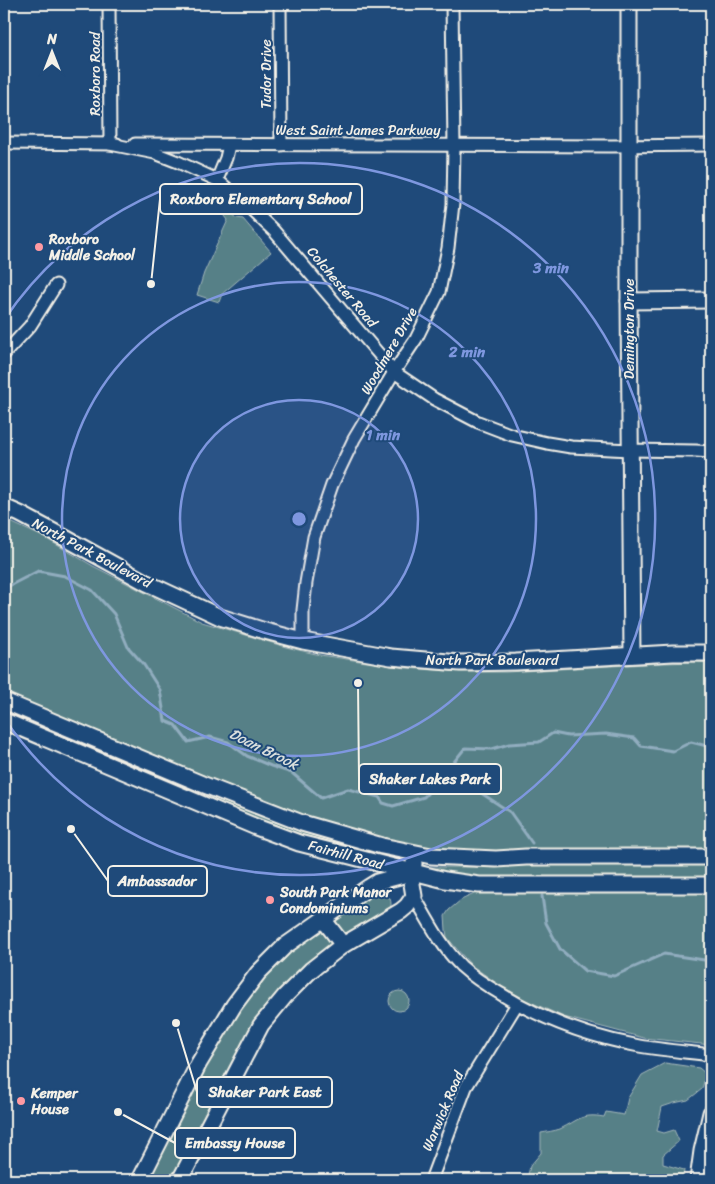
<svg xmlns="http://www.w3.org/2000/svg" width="715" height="1184" viewBox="0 0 715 1184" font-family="Sriracha,sans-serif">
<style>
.green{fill:#568087;stroke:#a5b8b8}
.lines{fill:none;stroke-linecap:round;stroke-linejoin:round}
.stream{stroke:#91adbf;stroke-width:3}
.street-casing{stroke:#f4f1e8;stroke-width:15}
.secondary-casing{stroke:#f4f1e8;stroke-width:19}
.street{stroke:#1f4a7a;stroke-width:11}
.secondary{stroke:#1f4a7a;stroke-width:15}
.ring{fill:none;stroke:#7e97df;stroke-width:2.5}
.poi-dot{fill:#ff9aa2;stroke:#1f4a7a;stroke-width:2}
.labels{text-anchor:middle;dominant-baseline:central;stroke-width:4;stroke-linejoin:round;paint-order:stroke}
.street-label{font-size:14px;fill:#f4f1e8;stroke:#1f4a7a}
.poi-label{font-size:14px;font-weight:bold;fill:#f4f1e8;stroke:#1f4a7a;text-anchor:start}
.water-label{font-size:15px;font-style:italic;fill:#dbe0de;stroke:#1f4a7a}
.centre{fill:#7e97df;stroke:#1f4a7a;stroke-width:2.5}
.ring-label{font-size:15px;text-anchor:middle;font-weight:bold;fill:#7e97df;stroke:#1f4a7a;stroke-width:4;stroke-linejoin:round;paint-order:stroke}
.leader{fill:none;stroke:#f4f1e8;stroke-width:2}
.callout-dot{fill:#f4f1e8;stroke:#1f4a7a;stroke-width:2}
.callout{fill:#1f4a7a;stroke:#f4f1e8;stroke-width:2}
.callout-label{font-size:15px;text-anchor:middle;font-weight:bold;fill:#f4f1e8}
</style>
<rect width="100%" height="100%" fill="#1f4a7a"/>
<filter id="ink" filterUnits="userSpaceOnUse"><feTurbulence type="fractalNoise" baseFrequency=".02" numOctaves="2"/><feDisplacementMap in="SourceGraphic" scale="10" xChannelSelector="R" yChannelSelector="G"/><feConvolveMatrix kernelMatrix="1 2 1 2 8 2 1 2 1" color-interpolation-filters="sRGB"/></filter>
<g filter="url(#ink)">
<!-- green -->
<g class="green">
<path d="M225 208 237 218 243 219 271 252 222 294 219 302 197 295 204 273 228 220 222 212Z"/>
<path d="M4 519 45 538 93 566 202 622 286 647 320 655 406 668 463 672H506L663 663 696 662 711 663V852H495L456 850 430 848 367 836 311 821 4 695Z"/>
<path d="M82 741 194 788 193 792 79 745Z"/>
<path d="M204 793H208L398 856 401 859V862L303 838 205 799 203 796Z"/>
<path d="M525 863H711V880L461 878 426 868 428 867H498Z"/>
<path d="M711 889V1045L644 1038 564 1017 526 1000 498 984 471 965 456 948 447 937 446 930 445 916 449 910 461 900 481 891Z"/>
<path d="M378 894C392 894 392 901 390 912L345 937 334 924V920L338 916 369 896Z"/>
<path d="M315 931H322L329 934 332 941 331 947 282 993 176 1180H145L197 1079 243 1000 284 954Z"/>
<circle cx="399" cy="1001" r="10"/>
<path d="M665 1063 699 1068 706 1074 702 1089 688 1100 674 1103 662 1107 657 1131 664 1133 674 1130 679 1141 663 1155V1164L684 1170 683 1180H527L530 1166 541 1153V1133C547 1132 554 1131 560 1129 579 1120 581 1113 604 1117L606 1112 624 1115 628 1098 642 1075Z"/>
</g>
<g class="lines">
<!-- stream -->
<g class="stream">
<path d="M4 591 9 586 38 571 65 576 92 590 114 614 128 647 144 665 160 690 165 721 175 725 188 742 210 737 228 742 247 756 271 766 292 773 321 798 348 789 379 797 383 803 393 806 424 797 438 782 465 748 492 749 509 744 539 742 553 733 568 736 606 734 634 738 641 746 673 751 691 742 711 747"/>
<path d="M444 774 478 791 510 812 532 843"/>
<path d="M542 896 546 923 560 949 585 971 614 976 664 954 711 961"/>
</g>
<defs>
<g id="street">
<path d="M109 4 110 144 155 153 178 162 217 180 249 207 274 231 394 372 434 399 478 422 512 435 547 443 571 447 630 450 696 451 711 452"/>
<path d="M280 4 281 145"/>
<path d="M4 143 117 144"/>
<path d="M135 144 611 146 711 145"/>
<path d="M217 180 226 158 229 145"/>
<path d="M4 354 30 326 56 285"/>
<path d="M303 641V610L306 583 314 537 332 485 354 439 394 372 416 339 439 292 448 248 453 204 454 146 452 4"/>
<path d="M414 896C428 920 441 946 461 966 473 977 487 986 501 994 543 1020 591 1037 639 1046 663 1050 687 1052 711 1055"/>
<path d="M431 1180 466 1087 517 1004"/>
</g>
<g id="secondary">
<path d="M629 4V301L632 655"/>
<path d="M629 301 711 300"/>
<path d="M4 507 20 514 67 539 147 583 220 617 265 631 303 641 391 657 460 663 516 662 673 653H711"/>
<path d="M4 701 202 784 302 823 382 846 431 856 496 859 526 857H711"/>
<path d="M4 721 256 827 299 843 445 880 479 885H711"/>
<path d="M323 919 343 945"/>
<path d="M140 1180 199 1063 234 1005 258 973 285 946 369 887 377 882 411 873"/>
<path d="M180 1180 261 1025 285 996 311 970 343 945 401 911 407 906 414 896 412 884 414 863"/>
<path d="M698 1180 702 1151 711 1113"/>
</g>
</defs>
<!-- street casing -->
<use href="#street" class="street-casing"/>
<!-- secondary casing -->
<use href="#secondary" class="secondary-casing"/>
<!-- street -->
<use href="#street" class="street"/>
<!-- secondary -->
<use href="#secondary" class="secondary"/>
</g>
</g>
<!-- distance rings -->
<circle cx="299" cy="519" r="119" fill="#7e97df" fill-opacity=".12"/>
<g class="ring">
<circle cx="299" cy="519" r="119"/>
<circle cx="299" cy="519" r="237"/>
<path d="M4 320A356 356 0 1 1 4 718"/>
</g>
<!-- markers -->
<g class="poi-dot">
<circle cx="39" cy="247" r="5"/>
<circle cx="270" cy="900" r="5"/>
<circle cx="21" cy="1101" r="5"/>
</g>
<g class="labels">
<!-- street labels -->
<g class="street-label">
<text transform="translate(95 74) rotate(-90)">Roxboro Road</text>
<text transform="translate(266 74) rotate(-90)">Tudor Drive</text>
<text x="358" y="130">West Saint James Parkway</text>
<text transform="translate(342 287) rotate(50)">Colchester Road</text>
<text transform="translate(629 329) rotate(-90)">Demington Drive</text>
<text transform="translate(389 351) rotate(-60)">Woodmere Drive</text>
<text transform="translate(92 553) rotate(28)">North Park Boulevard</text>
<text x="492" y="660">North Park Boulevard</text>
<text transform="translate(346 855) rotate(15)">Fairhill Road</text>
<text transform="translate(443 1111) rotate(-67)">Warwick Road</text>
</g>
<!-- poi labels -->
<g class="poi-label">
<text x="49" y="239">Roxboro<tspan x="49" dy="16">Middle School</tspan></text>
<text x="280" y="892">South Park Manor<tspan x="280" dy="16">Condominiums</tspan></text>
<text x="31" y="1093">Kemper<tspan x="31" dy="16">House</tspan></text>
</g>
<!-- water labels -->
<g class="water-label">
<text transform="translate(264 749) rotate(26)">Doan Brook</text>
</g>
</g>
<circle cx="299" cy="519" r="8" class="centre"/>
<g class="ring-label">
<text x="551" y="273">3 min</text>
<text x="467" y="357">2 min</text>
<text x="383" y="440">1 min</text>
</g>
<!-- callouts -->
<path class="leader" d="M151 284L160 199M358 683L359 779M71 829L108 881M176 1023L197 1092M118 1112L175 1143"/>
<g class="callout-dot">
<circle cx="151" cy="284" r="5"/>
<circle cx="358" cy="683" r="5"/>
<circle cx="71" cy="829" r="5"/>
<circle cx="176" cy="1023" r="5"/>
<circle cx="118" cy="1112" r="5"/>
</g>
<g class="callout">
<rect x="160" y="184" width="202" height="30" rx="5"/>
<rect x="359" y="764" width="142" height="30" rx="5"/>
<rect x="108" y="866" width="99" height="30" rx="5"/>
<rect x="197" y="1077" width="135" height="30" rx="5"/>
<rect x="175" y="1128" width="120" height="30" rx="5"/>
</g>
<g class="callout-label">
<text x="261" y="204">Roxboro Elementary School</text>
<text x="430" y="784">Shaker Lakes Park</text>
<text x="157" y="886">Ambassador</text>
<text x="265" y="1097">Shaker Park East</text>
<text x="235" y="1148">Embassy House</text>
</g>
<!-- margin -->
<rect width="715" height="1184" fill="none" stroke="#1f4a7a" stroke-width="20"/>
<rect x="10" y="10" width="695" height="1164" fill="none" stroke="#f4f1e8" stroke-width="2" filter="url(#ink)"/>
<!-- north arrow -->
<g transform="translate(52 52)" stroke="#1f4a7a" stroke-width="4" paint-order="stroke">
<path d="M0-4L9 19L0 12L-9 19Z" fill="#f4f1e8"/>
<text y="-8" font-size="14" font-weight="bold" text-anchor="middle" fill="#f4f1e8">N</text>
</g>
</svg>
